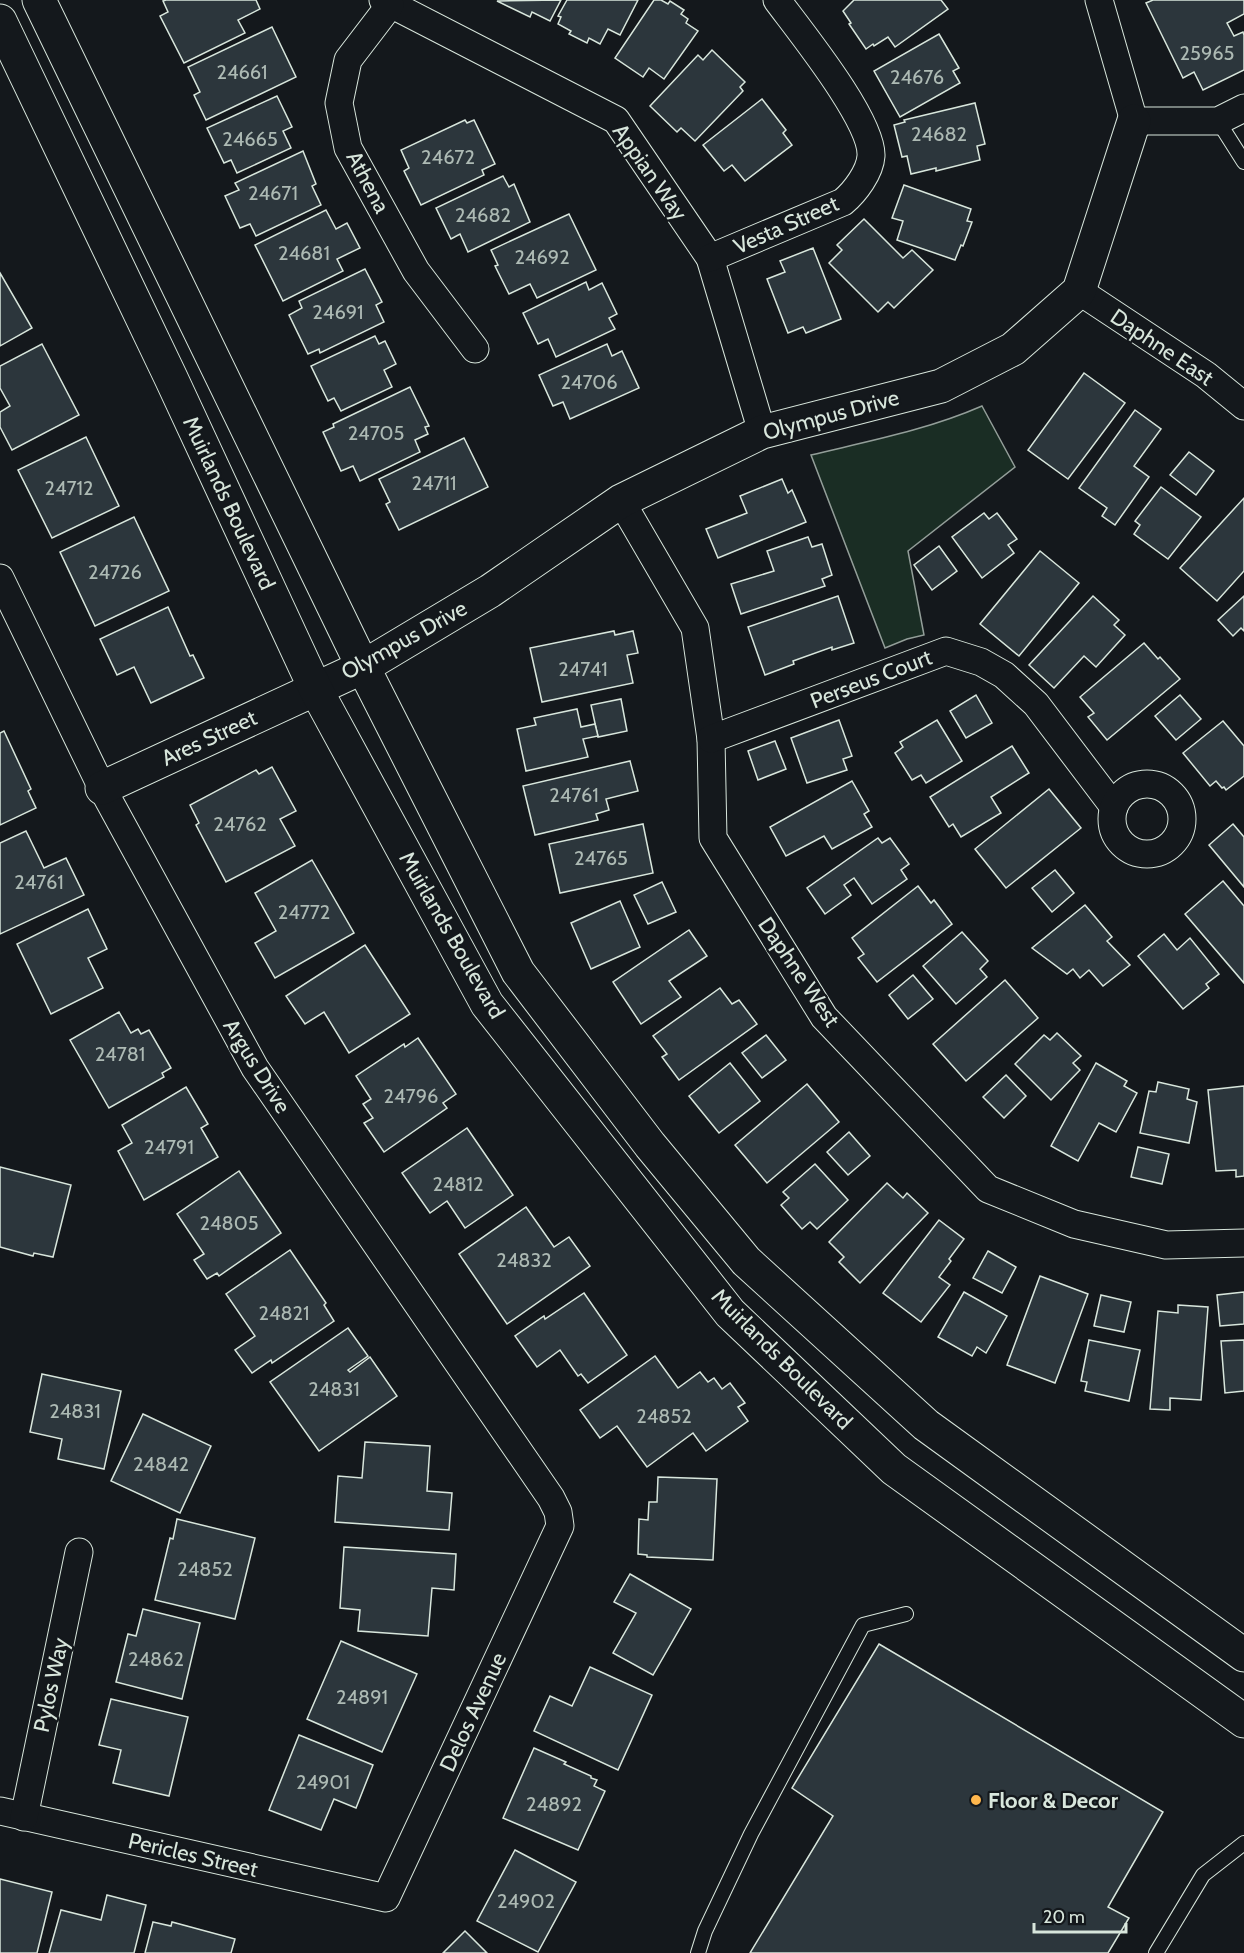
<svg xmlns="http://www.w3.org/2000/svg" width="1244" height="1953" viewBox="0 0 1244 1953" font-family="Cabin,sans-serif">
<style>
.green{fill:#1a2d24;stroke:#939e99;stroke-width:1.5}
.building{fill:#2c363c;stroke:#d8e6dc;stroke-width:1.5}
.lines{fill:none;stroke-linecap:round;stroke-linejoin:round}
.service-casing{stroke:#d8e6dc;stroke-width:16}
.minor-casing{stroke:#d8e6dc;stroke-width:29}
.tertiary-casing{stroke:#d8e6dc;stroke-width:35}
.secondary-casing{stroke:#d8e6dc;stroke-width:35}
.service{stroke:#14181c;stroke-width:14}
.minor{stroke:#14181c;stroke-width:27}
.tertiary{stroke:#14181c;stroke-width:33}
.secondary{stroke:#14181c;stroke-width:33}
.poi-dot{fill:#ffb74d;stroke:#14181c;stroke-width:2}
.labels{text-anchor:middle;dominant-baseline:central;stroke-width:4.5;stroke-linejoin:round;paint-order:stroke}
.number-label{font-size:20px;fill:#adbab4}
.street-label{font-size:22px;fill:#d8e6dc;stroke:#14181c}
.poi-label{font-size:22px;font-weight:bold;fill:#d8e6dc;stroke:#14181c;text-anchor:start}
</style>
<rect width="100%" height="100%" fill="#14181c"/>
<!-- green -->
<path class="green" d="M982 406 1015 467 908 551 924 635 907 639 885 648 811 455C869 441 927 430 982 406Z"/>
<!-- building -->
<g class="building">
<path d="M166 0H256L260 9 238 20 245 33 184 63 160 16 168 12 163 1Z"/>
<path d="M561 0 550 21 532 12 530 17 497 1Z"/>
<path d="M567 0H638L620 35 608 29 600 44 589 38 587 43 569 34 571 31 558 24 561 17 558 16Z"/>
<path d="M654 0H661L668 4 670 1 684 10 681 14 688 19 686 23 698 31 664 79 649 68 643 77 615 58Z"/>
<path d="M854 0H941L948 9 895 47 888 37 874 46 873 44 866 49 849 24 851 23 843 11Z"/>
<path d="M1153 0H1244V14L1227 23 1234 36 1243 32 1244 35V70L1203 90 1194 72 1183 78 1146 3Z"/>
<path d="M272 27 296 77 206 120 194 95 200 92 188 67Z"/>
<path d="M939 34 959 68 953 71 960 83 900 117 874 71Z"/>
<path d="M712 50 745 82 740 87 743 91 695 141 681 128 677 132 650 106 698 55 703 60Z"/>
<path d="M277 96 292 127 283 131 291 148 237 173 231 160 224 163 207 128Z"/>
<path d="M762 99 786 130 783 133 792 145 745 181 732 165 724 171 703 145Z"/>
<path d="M975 103 985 144 977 146 980 160 936 171V168L911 174 907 156 902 157 894 125 905 122 904 120Z"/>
<path d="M465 120 467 123 474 120 495 164 482 170 484 175 421 205 404 171 409 168 401 150Z"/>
<path d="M303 151 316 184 312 186 321 205 256 236 250 224 240 228 225 196 239 190 235 183Z"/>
<path d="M503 176 509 187 514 184 530 222 468 252 460 234 451 239 436 208Z"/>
<path d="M904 185 971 209 967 221 972 222 963 246 961 245 955 260 897 240 903 221 892 218Z"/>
<path d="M326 210 336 229 347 223 360 248 337 259 343 271 283 301 255 245Z"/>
<path d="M569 214 596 270 537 298 530 284 509 294 495 266 498 265 491 250Z"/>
<path d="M864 219 903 258 912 250 933 270 894 308 888 302 878 312 829 263 842 250 837 245Z"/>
<path d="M813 248 841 319 806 333 803 327 788 333 767 279 785 272 780 261Z"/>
<path d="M365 269 382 302 376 305 384 322 320 353 319 349 308 354 289 315 302 308 299 301Z"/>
<path d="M0 273 32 328 0 346Z"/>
<path d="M586 282 589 290 602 283 617 314 609 318 615 329 556 357 548 339 538 344 523 313Z"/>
<path d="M375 336 379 344 385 341 396 364 384 370 392 387 341 411 334 398 328 401 311 366Z"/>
<path d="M42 344 79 415 12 450 0 427V412L10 406 0 388V366Z"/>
<path d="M607 344 612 356 622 351 639 388 570 419 563 402 553 406 539 375Z"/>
<path d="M1084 373 1125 403 1068 479 1028 450Z"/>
<path d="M410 387 429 426 425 427 428 434 415 440 420 452 360 481 353 466 341 471 323 432 334 427 333 424Z"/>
<path d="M1135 410 1161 429 1134 466 1149 477 1115 525 1102 516 1107 508 1079 488Z"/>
<path d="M86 437 119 506 52 538 18 470Z"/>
<path d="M464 438 488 487 399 530 386 504 390 502 379 479Z"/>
<path d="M1189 452 1214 471 1196 495 1170 475Z"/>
<path d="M782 479 788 493 792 490 806 522 718 558 706 529 747 513 740 496Z"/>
<path d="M1161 487 1201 517 1168 559 1134 534 1140 525 1135 521Z"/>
<path d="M1244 498V571L1217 601 1180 568Z"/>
<path d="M984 513 989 519 997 513 1017 539 1008 545 1014 553 982 578 952 537Z"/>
<path d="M134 517 169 591 95 626 60 552Z"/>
<path d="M808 537 812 547 822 544 832 575 822 579 825 586 741 614 731 584 774 571 767 551Z"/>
<path d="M939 546 957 571 932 590 914 565Z"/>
<path d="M1040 551 1079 583 1019 656 980 624Z"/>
<path d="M838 596 854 643 832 650V647L793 661 794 664 765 675 748 627Z"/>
<path d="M1093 596 1119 620 1114 625 1125 635 1096 667 1084 656 1054 688 1029 665Z"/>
<path d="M1244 596V631L1241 628 1233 636 1218 620Z"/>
<path d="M168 607 190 656 193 655 204 678 151 703 134 667 117 675 100 639Z"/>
<path d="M614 631 615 635 633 631 638 653 627 655 633 683 542 702 530 648Z"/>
<path d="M1144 643 1158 659 1160 657 1180 679 1107 740 1088 717 1094 713 1080 697Z"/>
<path d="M976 695 992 723 966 738 950 711Z"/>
<path d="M1180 695 1201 719 1176 740 1155 716Z"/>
<path d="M621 699 627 731 598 737 591 705Z"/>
<path d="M577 709 581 727 595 724 598 736 583 739 588 757 526 771 517 729 536 725 534 718Z"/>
<path d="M839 720 852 756 843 759 847 770 807 783 791 738Z"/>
<path d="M937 720 962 761 926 783 921 775 912 780 895 753 903 747 900 742Z"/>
<path d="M1223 721 1244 746V776L1226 790 1224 787 1222 788 1216 781 1210 786 1183 753Z"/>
<path d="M4 731 31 789 28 791 36 808 0 825V733Z"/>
<path d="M775 741 786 769 758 780 748 751Z"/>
<path d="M1012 746 1029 773 991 797 1001 813 961 837 953 824 949 827 930 797Z"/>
<path d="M630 761 638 791 606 799 609 810 596 814 598 820 535 835 523 786Z"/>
<path d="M272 767 296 811 280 819 295 846 226 882 196 825 199 823 190 805 256 770 259 774Z"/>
<path d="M852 781 869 811 864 814 872 827 832 849 824 836 786 856 770 827Z"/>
<path d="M1049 789 1081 828 1006 888 975 849Z"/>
<path d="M643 824 653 873 560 893 549 844Z"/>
<path d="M1233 824 1244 837V887L1209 845Z"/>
<path d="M26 831 44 868 66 858 84 895 0 934V843Z"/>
<path d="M878 838 882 843 890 838 909 864 901 870 907 879 872 904 854 878 844 885 851 895 825 914 807 888Z"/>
<path d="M312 860 354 933 275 978 255 943 276 931 255 893Z"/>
<path d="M1055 870 1074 893 1052 912 1032 888Z"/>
<path d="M1223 881 1244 906V983L1185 914Z"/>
<path d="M662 882 676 912 648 924 634 895Z"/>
<path d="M918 886 931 903 934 900 952 924 877 982 858 958 864 954 852 938Z"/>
<path d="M620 901 640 947 591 969 571 923Z"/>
<path d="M1085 905 1112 937 1107 941 1130 965 1103 986 1089 970 1080 978 1073 969 1067 974 1032 948Z"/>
<path d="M88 909 107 949 88 958 103 988 51 1014 17 944Z"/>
<path d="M689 930 707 956 669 981 681 997 641 1024 613 982Z"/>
<path d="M962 932 988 961 980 969 987 977 956 1004 923 966Z"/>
<path d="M1164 934 1177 950 1190 938 1219 974 1206 984 1209 988 1183 1009 1138 956Z"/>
<path d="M365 945 410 1014 349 1053 324 1012 305 1024 286 996Z"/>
<path d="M913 975 933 999 908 1019 889 995Z"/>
<path d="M1005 980 1038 1018 966 1081 933 1044Z"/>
<path d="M720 988 732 1004 739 1000 757 1024 679 1080 662 1057 667 1054 653 1036Z"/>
<path d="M119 1012 131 1033 138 1029 141 1034 149 1030 171 1068 162 1073 164 1077 109 1108 70 1040Z"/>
<path d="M1057 1033 1081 1056 1073 1063 1080 1070 1051 1100 1015 1064 1044 1035 1050 1040Z"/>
<path d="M766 1035 786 1060 762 1078 742 1053Z"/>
<path d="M418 1038 456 1094 443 1103 447 1108 384 1152 364 1123 373 1118 363 1104 371 1099 356 1076 404 1044 405 1047Z"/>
<path d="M730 1063 760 1101 719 1133 689 1096Z"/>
<path d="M1096 1063 1127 1081 1124 1086 1137 1093 1116 1132 1099 1123 1078 1161 1051 1146Z"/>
<path d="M1006 1075 1026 1096 1004 1118 983 1097Z"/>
<path d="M1158 1082 1189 1089 1187 1099 1197 1102 1189 1143 1140 1133 1149 1091 1156 1092Z"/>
<path d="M807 1084 839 1122 767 1183 735 1145Z"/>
<path d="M1244 1086V1176L1236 1177V1170L1216 1171 1208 1090Z"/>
<path d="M186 1087 208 1124 201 1128 218 1157 144 1200 118 1151 132 1143 122 1125Z"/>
<path d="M467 1128 513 1195 465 1228 447 1201 430 1213 402 1173Z"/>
<path d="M849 1132 870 1156 848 1175 827 1152Z"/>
<path d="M1138 1147 1169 1154 1162 1184 1131 1177Z"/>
<path d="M815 1164 848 1200 817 1229 810 1222 802 1229 781 1205 789 1198 783 1192Z"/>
<path d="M0 1167 71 1185 53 1257 34 1253 33 1256 0 1247Z"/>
<path d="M239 1171 281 1233 219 1276 217 1273 207 1279 194 1260 204 1254 177 1214Z"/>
<path d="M887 1183 903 1198 907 1193 928 1213 860 1283 839 1262 844 1257 829 1242Z"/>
<path d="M526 1207 554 1247 569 1237 590 1266 507 1324 459 1254Z"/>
<path d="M939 1220 964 1239 949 1259 951 1261 939 1277 950 1285 921 1322 883 1293Z"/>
<path d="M290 1250 326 1303 324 1305 334 1321 272 1363 271 1360 252 1373 235 1350 255 1336 226 1294Z"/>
<path d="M988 1251 1016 1267 1002 1293 973 1278Z"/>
<path d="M1040 1276 1088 1294 1055 1383 1007 1365Z"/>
<path d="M964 1292 1007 1316 986 1353 977 1347 972 1356 938 1337Z"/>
<path d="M1244 1292V1324L1220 1326 1217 1295Z"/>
<path d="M584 1293 627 1355 588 1383 581 1374 578 1376 560 1350 537 1367 515 1336 544 1316 545 1319Z"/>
<path d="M1101 1295 1131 1302 1124 1332 1094 1326Z"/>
<path d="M1178 1305 1208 1307 1201 1400 1170 1398V1410L1150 1409 1158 1311 1178 1313Z"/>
<path d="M348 1328 368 1356 348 1370 350 1372 370 1357 397 1396 319 1451 270 1382Z"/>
<path d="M1089 1340 1140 1350 1129 1401 1085 1391 1087 1382 1081 1381Z"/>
<path d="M1244 1340V1391L1225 1393 1221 1341Z"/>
<path d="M655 1356 678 1388 700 1372 708 1382 714 1378 722 1389 730 1383 745 1403 738 1407 748 1421 706 1451 693 1433 647 1467 617 1426 600 1438 580 1410Z"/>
<path d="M42 1374 121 1391 104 1469 58 1459 62 1439 30 1432Z"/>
<path d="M143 1414 211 1446 180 1513 111 1481Z"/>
<path d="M365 1442 430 1446 427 1491 452 1493 449 1530 335 1522 338 1476 362 1478Z"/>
<path d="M658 1477 717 1479 713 1560 647 1557V1555L638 1554 639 1519 648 1520 649 1502H657Z"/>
<path d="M177 1519 255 1538 235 1619 155 1600 170 1538 173 1539Z"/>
<path d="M344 1547 456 1554 454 1590 432 1588 428 1636 358 1631 360 1610 340 1608Z"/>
<path d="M630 1574 691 1609 653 1675 613 1653 636 1613 614 1602Z"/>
<path d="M143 1609 200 1623 182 1699 116 1682 128 1634 136 1636Z"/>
<path d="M341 1641 417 1674 382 1752 307 1719Z"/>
<path d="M879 1644 1163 1812 1108 1907 1129 1918 1108 1953H750L833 1816 792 1788Z"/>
<path d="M590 1667 652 1695 618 1770 534 1731 550 1696 572 1706Z"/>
<path d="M111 1699 188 1717 169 1796 113 1783 121 1750 99 1745Z"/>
<path d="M299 1735 373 1765 356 1808 334 1799 321 1830 269 1810Z"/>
<path d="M534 1748 566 1762 564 1764 591 1776V1778L597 1780 594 1786 605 1791 578 1850 503 1818Z"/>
<path d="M515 1850 576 1882 538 1952 477 1921Z"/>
<path d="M0 1879 52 1892 37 1953H0Z"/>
<path d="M107 1895 146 1905 134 1953H49L61 1910 101 1920Z"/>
<path d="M153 1922 171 1926 172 1922 235 1939 231 1953H145Z"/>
<path d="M465 1931 487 1953H443Z"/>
</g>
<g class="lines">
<defs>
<g id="service">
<path d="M1218 121 1244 162"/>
<path d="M698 1953 705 1931 751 1834 863 1625 906 1614"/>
<path d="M1156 1953 1203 1875 1244 1843"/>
</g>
<g id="minor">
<path d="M383 0 616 120 710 258 762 432"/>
<path d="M1099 0 1134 121H1218L1244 108"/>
<path d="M390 5 348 60 339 103 348 148 416 271 475 349"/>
<path d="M710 258 843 202C855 192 870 172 871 156 873 121 800 31 777 0"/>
<path d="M1079 291 1206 375 1244 406"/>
<path d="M621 501 695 628 711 739 713 838 824 1017 988 1189 1074 1224 1166 1245 1244 1243"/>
<path d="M0 578 102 788 255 1068 551 1498 558 1512 560 1526 386 1898 0 1811"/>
<path d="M711 739 946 651 981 662 1004 675 1036 704 1114 807"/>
<circle cx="1147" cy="819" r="35"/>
<path d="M24 1817 79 1552"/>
</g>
<path id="tertiary" d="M102 788 363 667 490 591 621 501 762 432 941 386 1013 349 1079 291 1134 121"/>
<g id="secondary">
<path d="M39 0 363 667 518 972 650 1145 746 1261 926 1425 1244 1655"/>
<path d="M0 21 171 378 315 688 487 1004 730 1313 894 1469 1244 1721"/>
</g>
</defs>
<!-- service casing -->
<use href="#service" class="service-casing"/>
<!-- minor casing -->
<use href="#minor" class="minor-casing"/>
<!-- tertiary casing -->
<use href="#tertiary" class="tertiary-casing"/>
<!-- secondary casing -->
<use href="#secondary" class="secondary-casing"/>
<!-- service -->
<use href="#service" class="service"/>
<!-- minor -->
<use href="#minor" class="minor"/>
<!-- tertiary -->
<use href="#tertiary" class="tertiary"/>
<!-- secondary -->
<use href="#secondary" class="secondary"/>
</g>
<!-- markers -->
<circle class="poi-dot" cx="976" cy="1800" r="6"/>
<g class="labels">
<!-- number labels -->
<g class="number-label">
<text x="1207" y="53">25965</text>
<text x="242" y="72">24661</text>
<text x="917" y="77">24676</text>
<text x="939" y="134">24682</text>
<text x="250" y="139">24665</text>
<text x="448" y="157">24672</text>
<text x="273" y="193">24671</text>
<text x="483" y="215">24682</text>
<text x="304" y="253">24681</text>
<text x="542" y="257">24692</text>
<text x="338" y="312">24691</text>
<text x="589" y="382">24706</text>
<text x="376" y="433">24705</text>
<text x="434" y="483">24711</text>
<text x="69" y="488">24712</text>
<text x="115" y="572">24726</text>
<text x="583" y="669">24741</text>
<text x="574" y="795">24761</text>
<text x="240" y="824">24762</text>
<text x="601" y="858">24765</text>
<text x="39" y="882">24761</text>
<text x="304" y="912">24772</text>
<text x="120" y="1054">24781</text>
<text x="411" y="1096">24796</text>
<text x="169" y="1147">24791</text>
<text x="458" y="1184">24812</text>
<text x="229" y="1223">24805</text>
<text x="524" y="1260">24832</text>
<text x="284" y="1313">24821</text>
<text x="334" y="1389">24831</text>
<text x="75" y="1411">24831</text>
<text x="664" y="1416">24852</text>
<text x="161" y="1464">24842</text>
<text x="205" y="1569">24852</text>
<text x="156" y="1659">24862</text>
<text x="362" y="1697">24891</text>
<text x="323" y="1782">24901</text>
<text x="554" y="1804">24892</text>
<text x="526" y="1901">24902</text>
</g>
<!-- street labels -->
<g class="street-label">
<text transform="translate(650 172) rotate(55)">Appian Way</text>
<text transform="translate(368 182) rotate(62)">Athena</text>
<text transform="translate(786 225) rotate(-24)">Vesta Street</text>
<text transform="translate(1162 347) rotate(34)">Daphne East</text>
<text transform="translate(831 415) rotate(-15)">Olympus Drive</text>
<text transform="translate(229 503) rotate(65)">Muirlands Boulevard</text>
<text transform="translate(404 640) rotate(-29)">Olympus Drive</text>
<text transform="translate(871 679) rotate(-21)">Perseus Court</text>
<text transform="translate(209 738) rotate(-25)">Ares Street</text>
<text transform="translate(452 935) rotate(60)">Muirlands Boulevard</text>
<text transform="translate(799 972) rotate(56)">Daphne West</text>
<text transform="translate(257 1066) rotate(58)">Argus Drive</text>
<text transform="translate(782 1359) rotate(45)">Muirlands Boulevard</text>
<text transform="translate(51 1685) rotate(-78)">Pylos Way</text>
<text transform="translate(473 1712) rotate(-65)">Delos Avenue</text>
<text transform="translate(193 1855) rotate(13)">Pericles Street</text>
</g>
<!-- poi labels -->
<g class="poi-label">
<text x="988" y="1800">Floor &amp; Decor</text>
</g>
</g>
<!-- scale -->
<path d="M1034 1923v9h92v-9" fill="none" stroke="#d8e6dc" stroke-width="3"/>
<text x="1043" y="1923" font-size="18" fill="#d8e6dc" stroke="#14181c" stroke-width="4.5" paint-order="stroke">20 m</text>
</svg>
